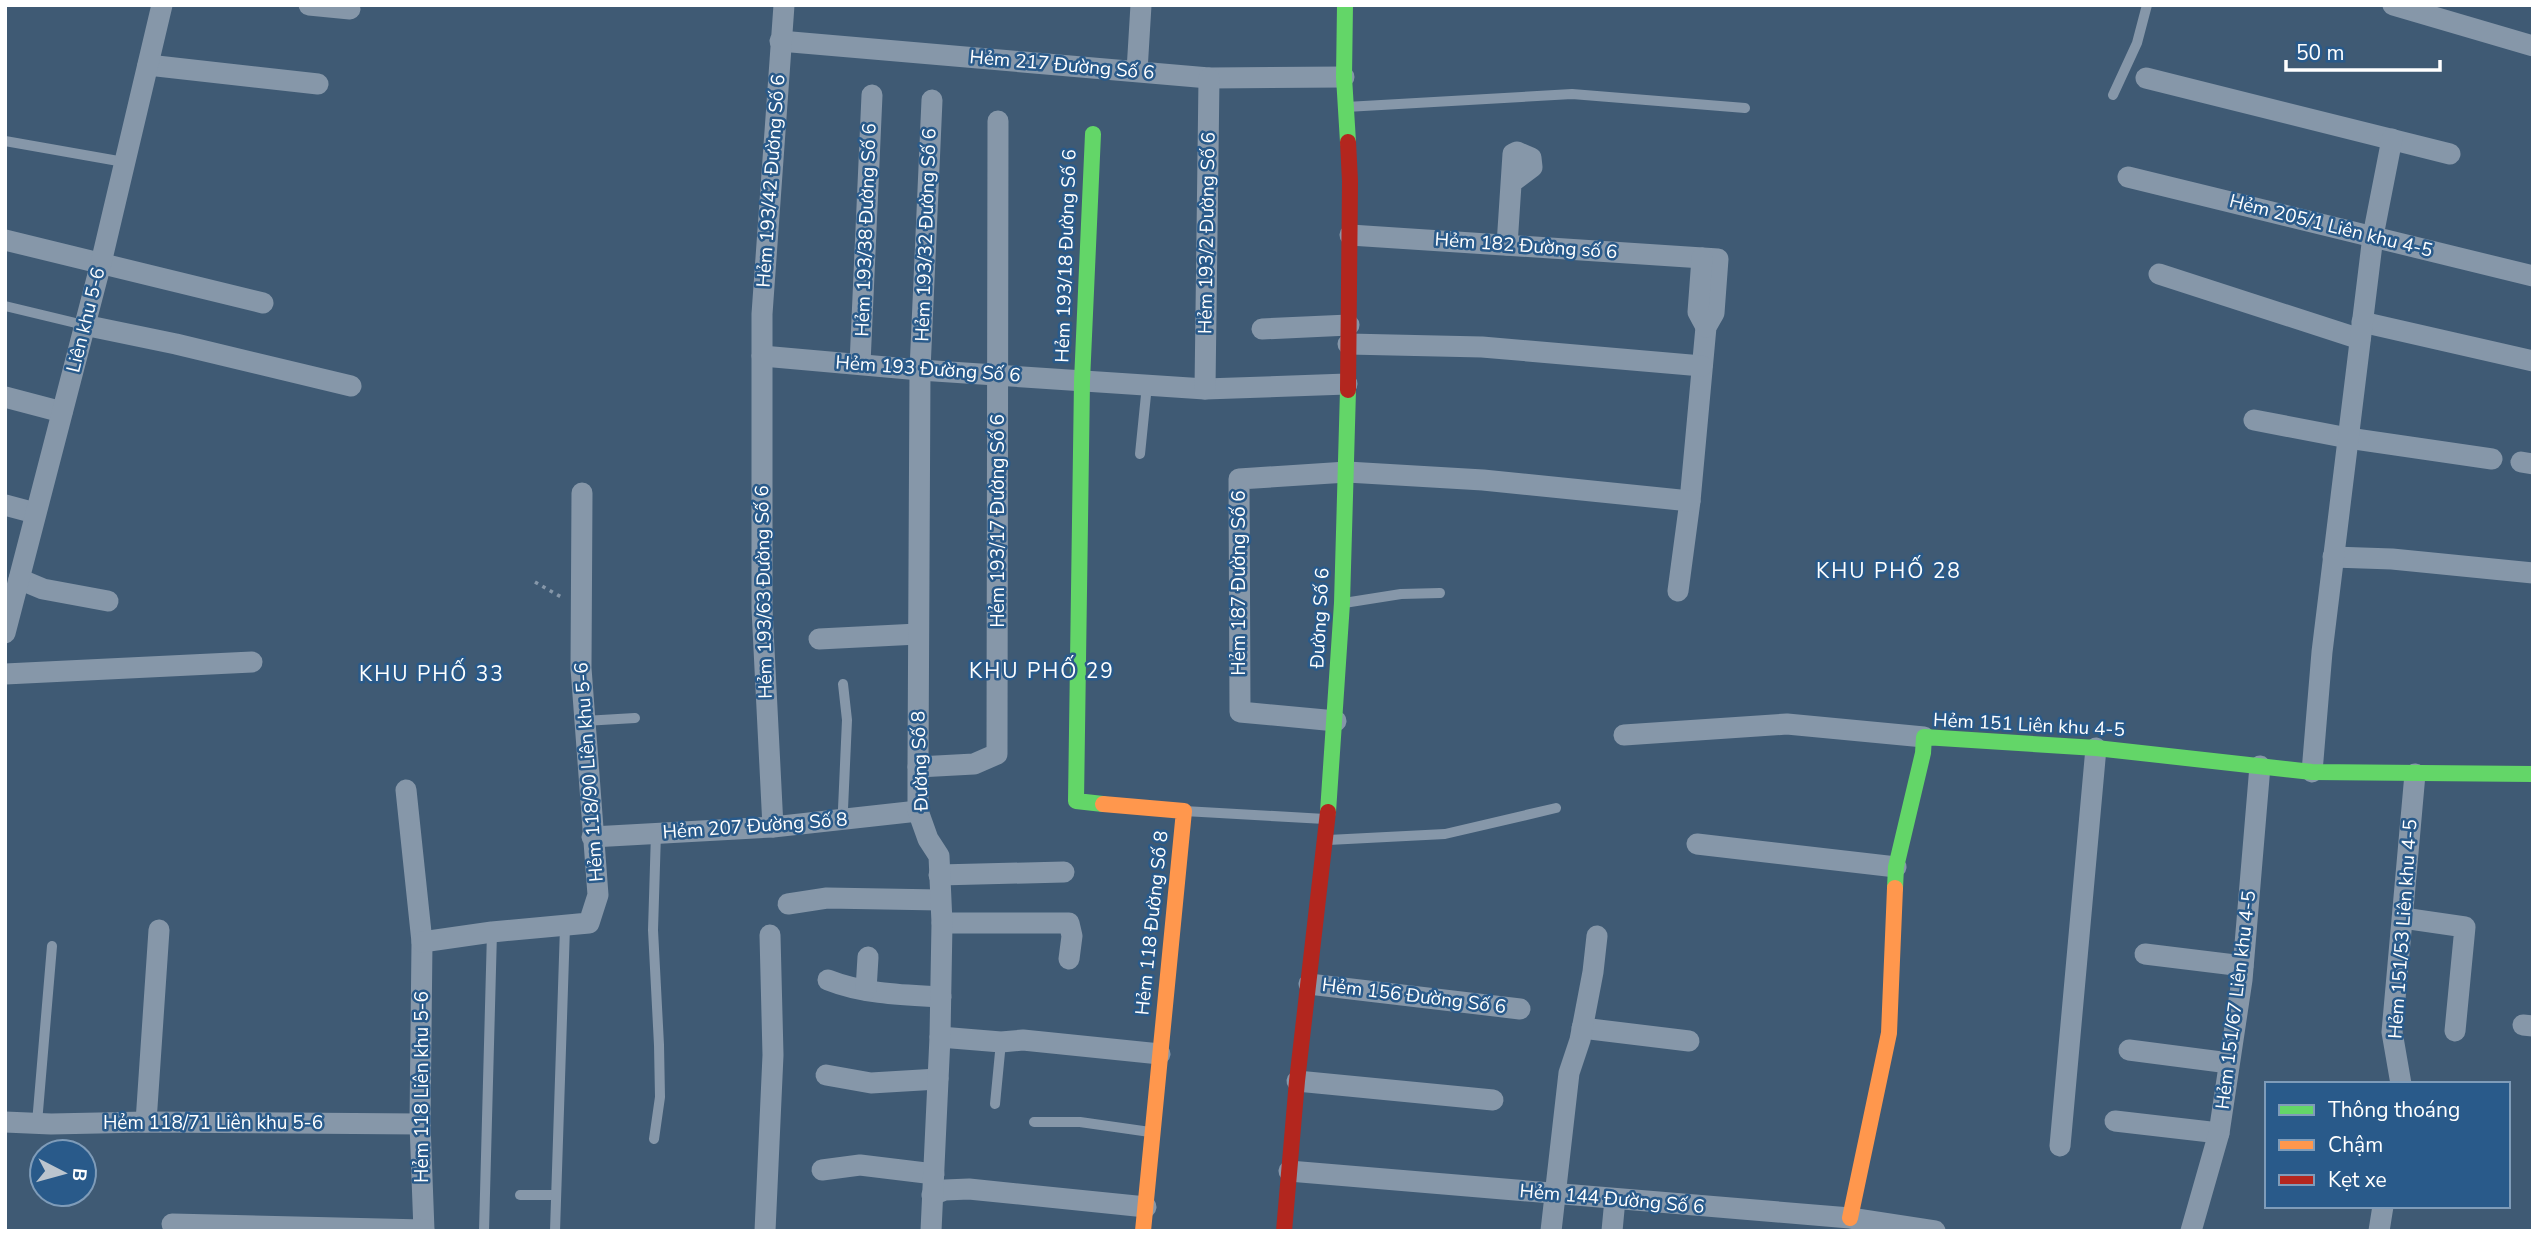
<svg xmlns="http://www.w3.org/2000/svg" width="2538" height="1236" viewBox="0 0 2538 1236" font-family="'Nunito Sans',sans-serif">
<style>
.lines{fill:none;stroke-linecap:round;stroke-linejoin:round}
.path{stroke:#8697a9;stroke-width:3.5;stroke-dasharray:3.5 5;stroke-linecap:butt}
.lane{stroke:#8697a9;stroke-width:10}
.street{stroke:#8697a9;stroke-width:21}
.fast{stroke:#63d668;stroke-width:16}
.slow{stroke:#ff974d;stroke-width:16}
.jam{stroke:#b3261e;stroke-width:16}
.labels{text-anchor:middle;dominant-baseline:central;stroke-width:5;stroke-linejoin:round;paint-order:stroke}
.street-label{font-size:19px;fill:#fff;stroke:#295a8a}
.neighbourhood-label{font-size:21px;letter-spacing:2px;fill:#fff;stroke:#295a8a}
</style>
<rect width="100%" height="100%" fill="#3f5a74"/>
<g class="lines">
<!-- path -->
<path class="path" d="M535 582 563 598"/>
<!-- lane -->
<g class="lane">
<path d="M2113 95 2137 43 2147 5"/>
<path d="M1346 107 1572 94 1745 108"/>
<path d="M5 141 124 162"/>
<path d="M5 306 84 325"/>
<path d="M1140 454 1147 385"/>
<path d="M1344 603 1401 594 1440 593"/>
<path d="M843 684 847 720 843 809 846 819"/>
<path d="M584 721 635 718"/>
<path d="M1184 811 1325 819"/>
<path d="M1328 840 1445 834 1556 808"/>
<path d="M995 1104 1001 1042"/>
<path d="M1034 1122H1080L1150 1132"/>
<path d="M37 1123 52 946"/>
<path d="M654 1139 660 1097 659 1045 653 930 656 833"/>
<path d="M520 1195H556"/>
<path d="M484 1231 492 932"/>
<path d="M555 1231 565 927"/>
</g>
<!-- street -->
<g class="street">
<path d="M309 5 350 9"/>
<path d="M2393 5 2533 46"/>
<path d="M780 41 1209 78 1344 77"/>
<path d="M148 65 318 84"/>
<path d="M1137 71 1141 5"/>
<path d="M2146 78 2450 154"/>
<path d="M2128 177 2533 276"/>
<path d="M1350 235 1718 259 1714 313 1706 327 1690 501 1678 591"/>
<path d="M5 240 263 303"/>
<path d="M1507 245 1513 154 1517 152 1531 158 1532 167 1512 182"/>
<path d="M1702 258 1698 312 1706 327"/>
<path d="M2159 274 2360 339"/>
<path d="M2362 322 2533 361"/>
<path d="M84 325 176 344 351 386"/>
<path d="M1262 329 1349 325"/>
<path d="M1348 344 1482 347 1702 366"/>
<path d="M762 356 920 370 1205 389 1347 384"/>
<path d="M860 364 872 95"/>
<path d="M1205 389 1209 78"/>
<path d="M5 397 62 412"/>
<path d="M2254 420 2348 438 2492 459"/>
<path d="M2521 462 2533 464"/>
<path d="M5 505 35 513"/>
<path d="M2333 557 2392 559 2533 573"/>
<path d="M19 579 43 589 108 601"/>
<path d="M5 633 101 263 162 5"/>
<path d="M819 639 918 634"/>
<path d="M5 674 252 662"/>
<path d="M1336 721 1240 712 1239 479 1347 472 1483 480 1690 501"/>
<path d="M1624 735 1787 724 1924 737"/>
<path d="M918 767 974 764 997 754 998 121"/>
<path d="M2312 772 2322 652 2373 236 2392 139"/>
<path d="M406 790 422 942 420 1124 424 1231"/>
<path d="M773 827 762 609V314L784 5"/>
<path d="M592 837 773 827 918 811"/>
<path d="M1697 844 1896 867"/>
<path d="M939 875 1064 872"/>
<path d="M788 904 827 898 940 900"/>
<path d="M2403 918 2465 927 2455 1031"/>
<path d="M942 923H1069L1072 936 1069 959"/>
<path d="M422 942 492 932 589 923 598 895 581 668 582 493"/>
<path d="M2145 954 2243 966"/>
<path d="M828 980C863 994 903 995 941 997"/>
<path d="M1309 984 1520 1009"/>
<path d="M866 990 868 957"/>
<path d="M2523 1025 2533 1026"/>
<path d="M1582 1028 1689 1041"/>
<path d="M940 1037 1001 1042 1023 1040 1160 1054"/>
<path d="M2129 1050 2229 1063"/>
<path d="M826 1075 871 1083 938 1079"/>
<path d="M1297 1081 1493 1100"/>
<path d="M2401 1084 2392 1032 2415 774"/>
<path d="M2115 1121 2219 1133"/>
<path d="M5 1122 51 1124 146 1122 420 1124"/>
<path d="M146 1122 159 930"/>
<path d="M2060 1146 2096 748"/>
<path d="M822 1170 860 1165 934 1174"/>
<path d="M1289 1171 1850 1218 1935 1231"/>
<path d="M932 1195 945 1190 969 1189 1146 1207"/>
<path d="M172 1224 424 1230"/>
<path d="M765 1231 773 1055 770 935"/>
<path d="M931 1231 940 1037 942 923 939 856 928 839 918 811V767L920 370 932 100"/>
<path d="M1551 1231 1569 1073 1580 1040 1593 972 1597 936"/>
<path d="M1612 1231 1615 1199"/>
<path d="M2191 1231 2219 1133 2242 980 2260 766"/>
<path d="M2379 1231 2383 1206"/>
</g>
<!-- fast -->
<g class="fast">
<path d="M1345 5 1344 77 1348 142"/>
<path d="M1093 134 1082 381 1076 801 1103 804"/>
<path d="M1328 812 1342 603 1348 390"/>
<path d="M1895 888 1896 867 1923 753 1924 737 2096 748 2312 772 2533 774"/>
</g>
<!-- slow -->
<g class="slow">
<path d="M1103 804 1184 811 1143 1231"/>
<path d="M1850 1218 1889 1033 1895 888"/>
</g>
<!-- jam -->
<g class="jam">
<path d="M1348 142 1350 181 1348 390"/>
<path d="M1284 1231 1297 1081 1328 812"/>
</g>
</g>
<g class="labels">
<!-- street labels -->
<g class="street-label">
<text transform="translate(1062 65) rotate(5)">Hẻm 217 Đường Số 6</text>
<text transform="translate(771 181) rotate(-86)">Hẻm 193/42 Đường Số 6</text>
<text transform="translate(2331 226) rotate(14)">Hẻm 205/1 Liên khu 4-5</text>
<text transform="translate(866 230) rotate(-88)">Hẻm 193/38 Đường Số 6</text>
<text transform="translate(1207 233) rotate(-89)">Hẻm 193/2 Đường Số 6</text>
<text transform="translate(926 235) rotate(-88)">Hẻm 193/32 Đường Số 6</text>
<text transform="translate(1526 246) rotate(4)">Hẻm 182 Đường số 6</text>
<text transform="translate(1066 256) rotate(-88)">Hẻm 193/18 Đường Số 6</text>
<text transform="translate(86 320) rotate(-76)">Liên khu 5-6</text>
<text transform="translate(928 369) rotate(4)">Hẻm 193 Đường Số 6</text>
<text transform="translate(998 521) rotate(-90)">Hẻm 193/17 Đường Số 6</text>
<text transform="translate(1239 583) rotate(-90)">Hẻm 187 Đường Số 6</text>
<text transform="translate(764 592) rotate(-91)">Hẻm 193/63 Đường Số 6</text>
<text transform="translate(1320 618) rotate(-87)">Đường Số 6</text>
<text transform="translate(2029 725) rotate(3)">Hẻm 151 Liên khu 4-5</text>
<text transform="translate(920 761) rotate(-92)">Đường Số 8</text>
<text transform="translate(589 772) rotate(-94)">Hẻm 118/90 Liên khu 5-6</text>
<text transform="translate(755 826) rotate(-4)">Hẻm 207 Đường Số 8</text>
<text transform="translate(1152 923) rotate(-84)">Hẻm 118 Đường Số 8</text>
<text transform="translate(2403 929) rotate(-86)">Hẻm 151/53 Liên khu 4-5</text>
<text transform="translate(1414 996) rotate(7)">Hẻm 156 Đường Số 6</text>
<text transform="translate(2236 1000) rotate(-83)">Hẻm 151/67 Liên khu 4-5</text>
<text transform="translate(422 1087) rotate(-90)">Hẻm 118 Liên khu 5-6</text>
<text x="213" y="1123">Hẻm 118/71 Liên khu 5-6</text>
<text transform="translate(1612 1199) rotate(5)">Hẻm 144 Đường Số 6</text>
</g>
<!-- neighbourhood labels -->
<g class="neighbourhood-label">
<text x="1889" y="571">KHU PHỐ 28</text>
<text x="1042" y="671">KHU PHỐ 29</text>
<text x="432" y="674">KHU PHỐ 33</text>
</g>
</g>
<!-- border -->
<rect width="2538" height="1236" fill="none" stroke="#ffffff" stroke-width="14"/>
<!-- legend -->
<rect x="2265" y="1082" width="245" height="126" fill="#295a8a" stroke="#7f9cb9" stroke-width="2"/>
<rect x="2279" y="1105" width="35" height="10" fill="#63d668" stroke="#7f9cb9" stroke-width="2"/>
<text x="2328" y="1117" font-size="21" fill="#ffffff">Thông thoáng</text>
<rect x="2279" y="1140" width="35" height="10" fill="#ff974d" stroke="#7f9cb9" stroke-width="2"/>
<text x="2328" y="1152" font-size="21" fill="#ffffff">Chậm</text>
<rect x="2279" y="1175" width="35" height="10" fill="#b3261e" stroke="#7f9cb9" stroke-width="2"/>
<text x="2328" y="1187" font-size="21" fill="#ffffff">Kẹt xe</text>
<!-- north arrow -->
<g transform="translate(63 1173) rotate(96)"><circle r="33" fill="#295a8a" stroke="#7f9cb9" stroke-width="2"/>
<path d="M0-5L12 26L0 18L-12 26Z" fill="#bcc5ce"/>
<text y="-10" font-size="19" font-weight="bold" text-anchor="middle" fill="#ffffff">B</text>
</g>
<!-- scale -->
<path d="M2286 60v10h154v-10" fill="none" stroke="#ffffff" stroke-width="3.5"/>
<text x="2296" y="60" font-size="21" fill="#ffffff" stroke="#295a8a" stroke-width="5" paint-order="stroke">50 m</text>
</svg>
